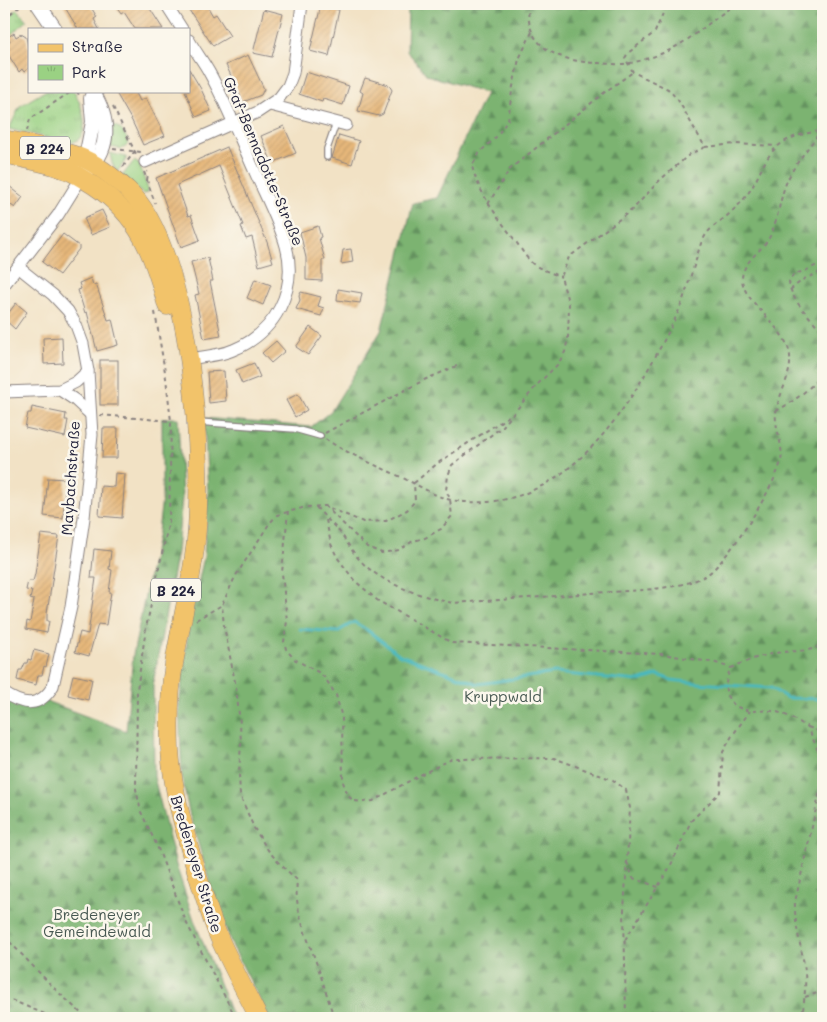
<svg xmlns="http://www.w3.org/2000/svg" width="827" height="1022" viewBox="0 0 827 1022" font-family="Mali,sans-serif">
<style>
.green{fill:#9ad183;stroke:#5e7a5f}
.forest{fill:url(#forest-firs);stroke:#4e6a56}
.park{fill:url(#park-tufts);stroke:#5e7a5f}
.lines{fill:none;stroke-linecap:round;stroke-linejoin:round}
.stream{stroke:#49b8be;stroke-width:3}
.building{fill:url(#building-hatch)}
.service-casing{stroke:#8a8280;stroke-width:8}
.minor-casing{stroke:#8a8280;stroke-width:13}
.tertiary-casing{stroke:#8a8280;stroke-width:16}
.primary-casing{stroke:#8a8280;stroke-width:19}
.path{stroke:#8a8280;stroke-width:2;stroke-dasharray:4 4;stroke-linecap:butt}
.service{stroke:#fff;stroke-width:5.5}
.minor{stroke:#fff;stroke-width:11}
.tertiary{stroke:#fff;stroke-width:14}
.primary{stroke:#f2c36a;stroke-width:18}
.tram{stroke:#22223b;stroke-width:1}
.labels{text-anchor:middle;dominant-baseline:central;stroke-width:5;stroke-linejoin:round;paint-order:stroke}
.shield{fill:#fbf7ec;stroke:#636270;stroke-width:1}
.shield-label{font-size:14px;font-weight:bold;fill:#22223b}
.street-label{font-size:15px;fill:#22223b;stroke:#fbf7ec}
.park-label{font-size:15px;fill:#465751;stroke:#fbf7ec}
</style>
<defs>
<pattern id="forest-firs" width="22" height="20" patternUnits="userSpaceOnUse" patternTransform="scale(1.25)"><rect width="22" height="20" fill="#7bb371"/><path d="M5 1l3.5 6h-7zM16 11l3.5 6h-7z" fill="#64915e"/></pattern>
<pattern id="park-tufts" width="24" height="20" patternUnits="userSpaceOnUse" patternTransform="scale(1.25)"><rect width="24" height="20" fill="#9ad183"/><path d="M3 7l-1-3M5 7V3M7 7l1-3M15 17l-1-3M17 17v-4M19 17l1-3" fill="none" stroke="#84b372"/></pattern>
<pattern id="building-hatch" width="6" height="6" patternUnits="userSpaceOnUse" patternTransform="scale(1.25)"><rect width="6" height="6" fill="#e6b77a"/><path d="M-1 1l2-2M0 6l6-6M5 7l2-2" fill="none" stroke="#c59d6a"/></pattern>
</defs>
<rect width="100%" height="100%" fill="#fbf7ec"/>
<filter id="ink" filterUnits="userSpaceOnUse"><feTurbulence type="fractalNoise" baseFrequency=".02" numOctaves="2"/><feDisplacementMap in="SourceGraphic" scale="10" xChannelSelector="R" yChannelSelector="G"/><feConvolveMatrix kernelMatrix="1 2 1 2 8 2 1 2 1" color-interpolation-filters="sRGB"/></filter>
<filter id="wash" filterUnits="userSpaceOnUse"><feTurbulence type="fractalNoise" baseFrequency=".0096" numOctaves="4" result="noise"/><feDisplacementMap in="SourceGraphic" scale="20" xChannelSelector="R" yChannelSelector="G"/><feGaussianBlur stdDeviation="1.12" result="paint"/><feColorMatrix in="noise" values="0 0 0 0 0 0 0 0 0 0 0 0 0 0 0 0 0 1.4 0 .05"/><feComposite in="paint" operator="in"/></filter>
<g filter="url(#wash)">
<rect width="100%" height="100%" fill="#f2e2c5"/>
<!-- green -->
<g class="green">
<path d="M111 124C121 128 126 133 128 144 124 151 117 148 110 147Z"/>
<path d="M110 153 126 157V160L117 172 112 163Z"/>
<path d="M134 161 139 164 148 189V192L143 194 122 176Z"/>
</g>
<!-- forest -->
<g class="forest">
<path d="M414 4H823V1018H269L232 945 214 897 190 816 182 779 179 706 189 623 204 557 208 492 204 418 311 427 331 411 381 331 413 203 437 198 486 93 427 75 407 51 408 7Z"/>
<path d="M162 418H178L182 498 177 551 153 684 154 777 176 865 194 920 233 1018H4V695L43 700 126 731 133 655 158 532 162 498Z"/>
</g>
<!-- park -->
<g class="park">
<path d="M17 9 27 21 4 40V22Z"/>
<path d="M45 91H74C82 105 94 139 70 143L9 129 20 106Z"/>
</g>
<g class="lines">
<!-- stream -->
<path class="stream" d="M300 629 337 632 354 622 367 630 400 655 478 684 555 673 639 681 658 675 671 680 697 683 771 688 787 698 823 699"/>
</g>
<g id="blocks">
<!-- building -->
<g class="building">
<path d="M63 4H89L97 17 94 19 99 29H78Z"/>
<path d="M114 4H147L163 29H135L124 12 121 14Z"/>
<path d="M185 4H206L213 16 216 14 230 36 213 46Z"/>
<path d="M321 5 339 10 329 56 310 51Z"/>
<path d="M264 9 283 14 272 57 253 53Z"/>
<path d="M14 33 16 37 21 34 26 37 29 49V68L24 72 22 69 19 72 6 51 9 49 6 44 10 41 8 37Z"/>
<path d="M248 55 264 89 261 95 243 102 226 65Z"/>
<path d="M189 69 201 89 211 111 196 117 185 91H189Z"/>
<path d="M306 72 349 86 343 105 323 99 322 102 299 94Z"/>
<path d="M365 78 389 85 392 90 383 114 379 116 358 111 363 93 360 91Z"/>
<path d="M115 91H135L140 101 146 98 165 136 143 145 132 121Z"/>
<path d="M284 126 296 153 272 163 261 136Z"/>
<path d="M339 135 359 141 352 164 332 158Z"/>
<path d="M227 147 267 242 273 262 259 266 252 237 246 239 241 226 243 225 219 166 177 185 188 216 191 215 200 240 181 247 156 178Z"/>
<path d="M4 182 23 197 15 208 4 200Z"/>
<path d="M102 210 110 227 91 235 84 218Z"/>
<path d="M318 226 321 237 319 238 325 260H322V281L306 280V258L300 232Z"/>
<path d="M63 234 79 246V249L59 275 42 262Z"/>
<path d="M351 249 353 262 341 264 343 250Z"/>
<path d="M208 258 213 281H210L221 336 204 339 195 295 199 294 191 262Z"/>
<path d="M91 278 93 285 96 284 108 320 112 319 118 345 97 351 87 312 85 313 78 290 81 289 79 283Z"/>
<path d="M255 279 271 285 263 305 247 298Z"/>
<path d="M338 289 362 293 360 303 337 300Z"/>
<path d="M301 292 321 297 318 306 324 308 321 316 296 309 300 300 299 296Z"/>
<path d="M16 303 27 312 15 329 4 319Z"/>
<path d="M310 327 322 336 308 355 296 347Z"/>
<path d="M62 337 63 363 44 364 43 338Z"/>
<path d="M276 341 285 351 271 363 262 353Z"/>
<rect x="100" y="360" width="18" height="45"/>
<path d="M254 363 260 377 242 384 236 370Z"/>
<path d="M224 371 226 401 209 403 207 372Z"/>
<path d="M298 394 307 410 295 417 286 400Z"/>
<path d="M32 407 66 414 65 420H68L65 437 25 428 28 413H31Z"/>
<path d="M103 428H118L117 458H102Z"/>
<path d="M115 473 125 474 122 518 99 516 101 486 114 487Z"/>
<path d="M48 478 66 479 63 518 44 516Z"/>
<path d="M41 534 59 536 47 613V621H49L47 633 26 629 27 621 30 622 34 600 30 599 32 591 26 590 28 581H33L35 574Z"/>
<path d="M94 549 111 551 109 569 112 570 109 592H111L106 625 98 624 89 656 75 652 80 632 88 634 96 578H91Z"/>
<path d="M34 650 49 654 46 667 44 666 42 675H38L36 685 17 680 19 670H22L25 663H27L28 659 31 660Z"/>
<path d="M73 675 92 679 88 700 68 695Z"/>
</g>
</g>
</g>
<g filter="url(#ink)">
<use href="#blocks" fill-opacity="0" stroke="#8a8280" stroke-width="1"/>
<g class="lines">
<defs>
<g id="service">
<path d="M327 157V149L336 123"/>
<path d="M198 422 295 429 320 436"/>
</g>
<g id="minor">
<path d="M166 4 182 29"/>
<path d="M270 105 346 125"/>
<path d="M145 162 258 112 279 98 288 86 293 73 302 4"/>
<path d="M4 285 58 215 81 178"/>
<path d="M189 359C203 356 220 356 233 350 275 333 298 290 286 246 279 221 265 195 255 172 240 139 227 104 209 72 203 61 195 51 189 40"/>
<path d="M60 390 75 400 90 414"/>
<path d="M4 392 60 390 76 382 88 371"/>
<path d="M4 693C23 706 40 708 53 686L71 607 84 518 92 435 88 371 83 344 76 325 68 311 53 295 18 267"/>
</g>
<g id="tertiary">
<path d="M38 4 55 29"/>
<path d="M84 167 93 122 91 98"/>
<path d="M88 170C112 146 109 118 92 91"/>
</g>
<g id="primary">
<path d="M4 139C28 144 54 148 77 156 95 162 113 177 127 189 192 248 207 472 194 556 189 592 180 628 174 664 169 692 169 721 170 749 172 786 182 821 192 857 201 885 209 915 221 942 233 968 246 993 259 1018"/>
<path d="M4 153C23 160 44 162 63 169 74 172 83 179 93 185 140 216 153 254 167 306"/>
</g>
</defs>
<!-- service casing -->
<use href="#service" class="service-casing"/>
<!-- minor casing -->
<use href="#minor" class="minor-casing"/>
<!-- tertiary casing -->
<use href="#tertiary" class="tertiary-casing"/>
<!-- primary casing -->
<use href="#primary" class="primary-casing"/>
<!-- path -->
<g class="path">
<path d="M529 4C523 49 562 62 599 63 609 64 621 65 630 63 641 61 653 57 663 53 690 42 712 19 736 4"/>
<path d="M817 4 823 10"/>
<path d="M4 19 22 4"/>
<path d="M532 32 519 59 512 91 508 120 496 137 480 152 472 166C479 194 497 216 514 239 520 247 526 258 533 264 542 270 552 273 561 277"/>
<path d="M77 91 80 97"/>
<path d="M113 107 137 156"/>
<path d="M27 131 30 119 72 91"/>
<path d="M705 147 735 144 777 146"/>
<path d="M113 149 141 152"/>
<path d="M123 167 135 151"/>
<path d="M144 172 155 203"/>
<path d="M147 180 148 174 147 171"/>
<path d="M488 204 510 169 605 92 633 72"/>
<path d="M823 262 805 271 794 274 789 281C791 303 811 316 823 333"/>
<path d="M790 290 804 279 823 271"/>
<path d="M155 312 166 378 171 421 169 521 146 628 137 690 136 789 141 812 157 846 186 922 236 1018"/>
<path d="M776 411C792 403 815 386 823 371"/>
<path d="M100 415 171 421"/>
<path d="M325 433 424 380 459 365"/>
<path d="M325 439C353 457 384 468 413 483 425 489 437 497 451 500 563 520 630 408 673 323 683 304 688 283 695 263 698 255 699 245 704 238 709 228 720 222 728 215 736 208 743 201 749 192 757 181 761 167 769 156 780 139 802 133 821 131"/>
<path d="M414 483 438 463 512 414"/>
<path d="M325 506 367 547 382 553 399 550 413 541 425 538 441 529 452 516 450 499 446 490 448 476 452 465 503 426 537 385 558 364 565 352 568 338 569 305 561 277 569 257 633 209 660 180 690 154 705 147 678 100 668 89 633 72 625 58 628 53 655 32 667 4"/>
<path d="M316 507C323 515 330 522 337 529 346 539 351 551 360 560 381 584 423 597 453 603 499 600 545 597 591 593 622 591 683 591 708 574 729 559 775 486 781 461 784 445 774 428 776 412 779 393 792 375 790 356 788 328 743 303 742 279 742 262 762 251 769 238 778 221 779 203 785 186 793 165 810 146 823 128"/>
<path d="M288 511 282 573 287 621 284 642 286 649 294 659 318 672 325 678 336 695 342 718 343 782 348 796 354 801 363 802 373 801 422 774 452 759 554 758 613 780 626 790 630 808 624 911 626 1018"/>
<path d="M326 520 331 544 337 557 354 580 377 600 452 643 662 654 716 663 731 668"/>
<path d="M196 620 222 605"/>
<path d="M808 727 823 733"/>
<path d="M627 862 633 878 658 887"/>
<path d="M4 936 55 989 86 1018"/>
<path d="M625 940 670 867 691 821 720 792 723 752 732 736 750 711"/>
<path d="M4 997 54 1018"/>
<path d="M805 997 823 991"/>
<path d="M334 1018C328 999 323 981 316 962 306 933 294 911 297 880L278 862 268 850 254 828 240 795 239 773 241 743 240 724 236 687 224 626 222 605 235 577 269 524 277 515 306 507 325 506 363 522 386 521 407 510 415 501 414 483"/>
<path d="M802 1018C804 1003 806 987 805 971 802 948 794 925 795 902L821 787 822 773 818 751 808 727C797 721 785 713 772 711 766 710 759 711 752 711 726 708 720 690 731 668 746 661 760 656 776 653 791 650 811 653 823 644"/>
</g>
<!-- service -->
<use href="#service" class="service"/>
<!-- minor -->
<use href="#minor" class="minor"/>
<!-- tertiary -->
<use href="#tertiary" class="tertiary"/>
<!-- primary -->
<use href="#primary" class="primary"/>
<!-- tram -->
<path class="tram" d="M4 7 5 4"/>
</g>
</g>
<g class="labels">
<!-- shield labels -->
<g class="shield">
<rect x="20" y="136.5" width="50" height="23" rx="4"/>
<rect x="151" y="578.5" width="50" height="23" rx="4"/>
</g>
<g class="shield-label">
<text x="45" y="148">B 224</text>
<text x="176" y="590">B 224</text>
</g>
<!-- street labels -->
<g class="street-label">
<text transform="translate(264 161) rotate(67)">Graf-Bernadotte-Straße</text>
<text transform="translate(70 478) rotate(-86)">Maybachstraße</text>
<text transform="translate(197 864) rotate(73)">Bredeneyer Straße</text>
</g>
<!-- park labels -->
<g class="park-label">
<text x="503" y="696">Kruppwald</text>
<text x="97" y="914">Bredeneyer<tspan x="97" dy="17">Gemeindewald</tspan></text>
</g>
</g>
<!-- margin -->
<rect width="827" height="1022" fill="none" stroke="#fbf7ec" stroke-width="20"/>
<!-- legend -->
<rect x="28" y="28" width="162" height="65" fill="#fbf7ec" stroke="#a4a2a5"/>
<rect x="38" y="44" width="25" height="8" fill="#f2c36a" stroke="#a4a2a5"/>
<text x="72" y="52" font-size="15" fill="#22223b">Straße</text>
<rect x="38" y="65" width="25" height="15" fill="url(#park-tufts)" stroke="#a4a2a5"/>
<text x="72" y="78" font-size="15" fill="#22223b">Park</text>
</svg>
